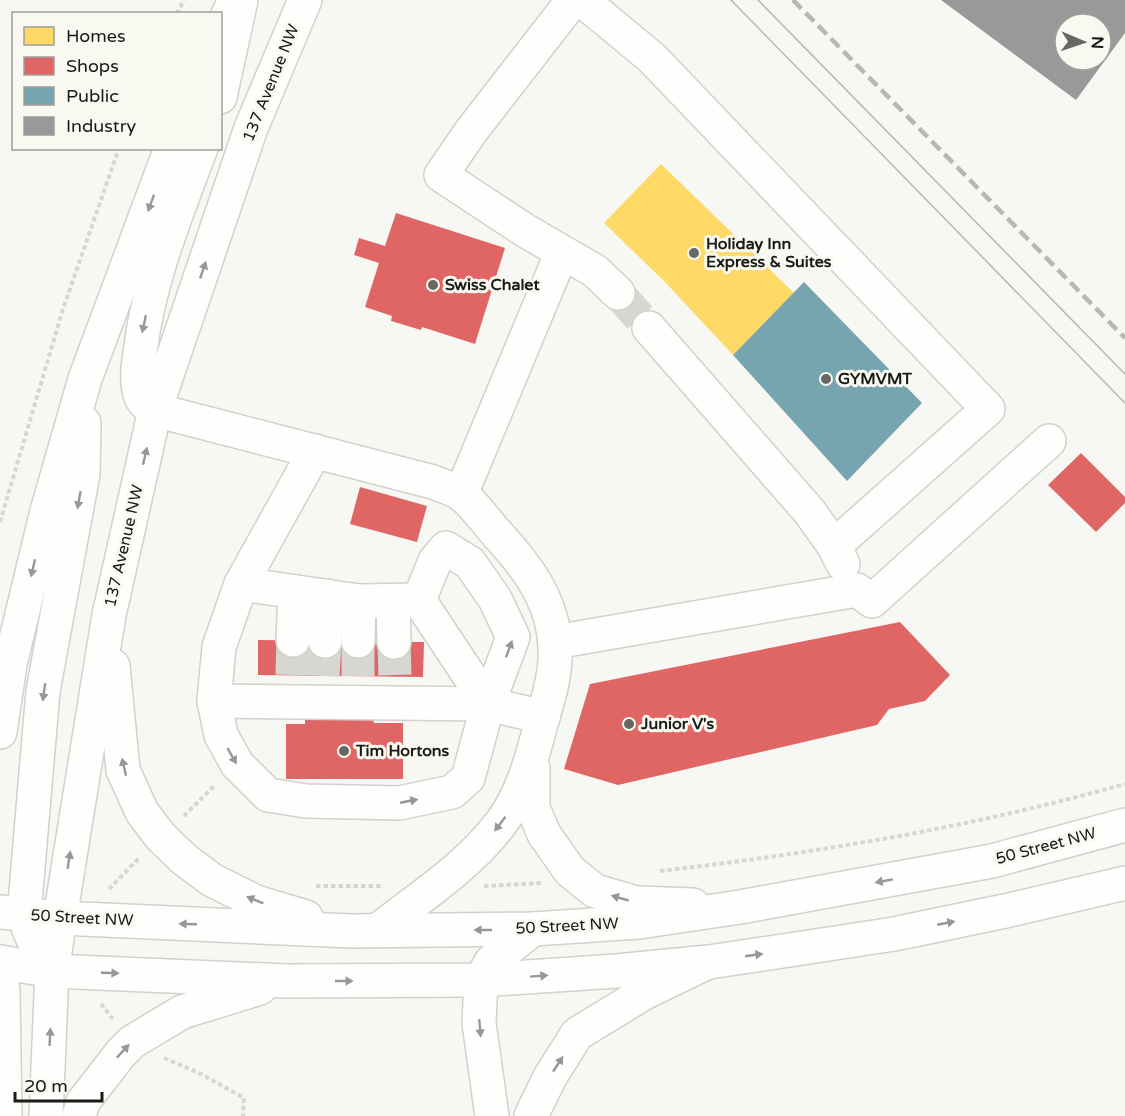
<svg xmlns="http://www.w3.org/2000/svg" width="1125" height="1116" viewBox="0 0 1125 1116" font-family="'Varela Round',sans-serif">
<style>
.homes{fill:#ffd966}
.shops{fill:#e06666}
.public{fill:#76a5af}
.industry{fill:#999;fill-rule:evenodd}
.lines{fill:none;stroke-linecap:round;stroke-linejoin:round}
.minor-tunnel{stroke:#d6d6d2;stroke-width:33;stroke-dasharray:33 16;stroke-linecap:butt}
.minor-casing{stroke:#d1d1ce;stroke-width:36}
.major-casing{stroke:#d1d1ce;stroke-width:36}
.path{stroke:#d6d6d5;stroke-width:4;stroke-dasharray:4.5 3;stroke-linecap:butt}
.minor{stroke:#fefefd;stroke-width:33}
.major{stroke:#fefefd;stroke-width:33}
.tram{stroke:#b7b7b7;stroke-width:1.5}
.rail{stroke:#b7b7b7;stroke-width:4.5;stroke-dasharray:12 6;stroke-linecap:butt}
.oneway{fill:#979795}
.poi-dot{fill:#676763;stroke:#f9f9f1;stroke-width:2}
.labels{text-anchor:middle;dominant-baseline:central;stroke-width:6;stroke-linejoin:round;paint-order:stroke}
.street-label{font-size:16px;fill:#191916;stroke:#f9f9f1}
.poi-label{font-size:16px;font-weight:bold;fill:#191916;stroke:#f9f9f1;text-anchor:start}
</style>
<rect width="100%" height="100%" fill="#f7f7f3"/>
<!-- homes -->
<path class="homes" d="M661 164 794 293 733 355 665 282 604 223Z"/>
<!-- shops -->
<g class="shops">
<path d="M396 213 505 248 475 344 422 327 421 330 391 321 392 316 365 307 379 263 354 255 359 238 385 246Z"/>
<path d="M1081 453 1125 497V503L1096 532 1048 485Z"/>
<path d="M360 487 427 506 417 542 350 524Z"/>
<path d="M900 622 950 675 925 701 889 709 877 725 618 785 564 769 590 684Z"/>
<path d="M258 640 424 642 423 677 258 675Z"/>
<path d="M305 719H373L374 723H403V779H286V724H305Z"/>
</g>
<!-- public -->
<path class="public" d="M804 282 922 403 847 481 733 355Z"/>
<!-- industry -->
<path class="industry" d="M941 0H1125V33L1076 100ZM1065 24H1101V60H1065Z"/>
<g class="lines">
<!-- minor-tunnel -->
<g class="minor-tunnel">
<path d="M618 293 649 328"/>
<path d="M394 642 395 677"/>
<path d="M292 675 293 640"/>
<path d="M323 676 325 641"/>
<path d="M358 676V641"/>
</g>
<defs>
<g id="minor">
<path d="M573 0 472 130 441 175 526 231 595 271 618 293"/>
<path d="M582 0 652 58 988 409 834 546"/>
<path d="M220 97 241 0"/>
<path d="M201 148C176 215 148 282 140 353 138 366 136 381 140 394 142 402 148 406 155 410L433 482C442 486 455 489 462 495 476 506 487 523 499 536 532 572 558 609 555 660 554 685 544 711 538 735 530 765 520 798 501 823 468 867 420 897 378 930"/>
<path d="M649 328 809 511 834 546 843 564"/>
<path d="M315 451 241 584 219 647 214 701 488 704 543 717"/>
<path d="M461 494 562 252"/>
<path d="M241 584 359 601 419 600"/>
<path d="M419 600 488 704"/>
<path d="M393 601 394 642"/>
<path d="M293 640 295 592"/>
<path d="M325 641 327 596"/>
<path d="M358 641 359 601"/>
<path d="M555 642 857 590 872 601 1049 441"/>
<path d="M214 701 221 735 237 764 268 795 306 801 399 803 452 792 468 778 488 704 513 637 495 599 470 563 446 548 435 561 419 600"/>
<path d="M533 768V808L544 834 570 871 595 891 637 903 693 905"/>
<path d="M492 1116 479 1023 481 980 491 962 533 929"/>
<path d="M531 1116 550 1077 577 1034 644 993 706 963"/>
</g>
<g id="major">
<path d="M220 32 235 0"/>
<path d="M113 666 123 770 142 812 161 837 185 860 212 880 256 902 306 917"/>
<path d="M0 732 10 664 47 511 85 379 171 148"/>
<path d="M0 912 60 918 351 931 533 929 639 922 740 907 992 861 1125 825"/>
<path d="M0 962 52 971 286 981 481 980 616 971 709 962 776 952 894 934 1005 911 1125 883"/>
<path d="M0 962 3 993 5 1116"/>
<path d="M52 971C39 953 30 937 24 915L43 691 83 474 84 423"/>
<path d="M46 1116 52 971 60 918 109 615 155 410 251 128 305 0"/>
<path d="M79 1116 83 1102 121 1053 132 1042 182 1012 260 988"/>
</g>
</defs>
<!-- minor casing -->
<use href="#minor" class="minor-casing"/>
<!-- major casing -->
<use href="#major" class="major-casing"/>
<!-- path -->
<g class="path">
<path d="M177 14 184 0"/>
<path d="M0 522 63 309 119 148"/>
<path d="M184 816 215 785"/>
<path d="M660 871C817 853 973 827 1125 784"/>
<path d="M316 886H383"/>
<path d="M484 886 542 883"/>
<path d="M109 889 139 858"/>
<path d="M101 1004 113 1019"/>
<path d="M164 1058 201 1074 244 1098 243 1116"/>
</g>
<!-- minor -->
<use href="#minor" class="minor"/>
<!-- major -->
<use href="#major" class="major"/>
<!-- tram -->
<g class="tram">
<path d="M731 0 1125 403"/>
<path d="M758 0 1125 374"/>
</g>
<!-- rail -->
<path class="rail" d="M793 0 1125 338"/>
</g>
<!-- one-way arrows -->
<defs><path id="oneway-solid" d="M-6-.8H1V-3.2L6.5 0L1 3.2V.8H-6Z" transform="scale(1.5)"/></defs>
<g class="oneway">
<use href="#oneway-solid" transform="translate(151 203) rotate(110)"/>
<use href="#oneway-solid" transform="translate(203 270) rotate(-71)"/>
<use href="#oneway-solid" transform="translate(144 324) rotate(102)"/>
<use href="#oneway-solid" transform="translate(145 456) rotate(-77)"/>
<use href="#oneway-solid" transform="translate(79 500) rotate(100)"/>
<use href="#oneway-solid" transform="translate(33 568) rotate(103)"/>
<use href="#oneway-solid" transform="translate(509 649) rotate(-70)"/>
<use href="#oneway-solid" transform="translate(44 692) rotate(98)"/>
<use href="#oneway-solid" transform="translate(232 756) rotate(60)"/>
<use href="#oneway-solid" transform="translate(124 767) rotate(-103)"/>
<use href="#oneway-solid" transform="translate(409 801) rotate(-11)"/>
<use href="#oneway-solid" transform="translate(500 824) rotate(127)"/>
<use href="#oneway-solid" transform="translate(69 860) rotate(-81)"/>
<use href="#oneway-solid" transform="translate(884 881) rotate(170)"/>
<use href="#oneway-solid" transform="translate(620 898) rotate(-164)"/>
<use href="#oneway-solid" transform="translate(255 900) rotate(-158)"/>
<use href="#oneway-solid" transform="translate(946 923) rotate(-11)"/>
<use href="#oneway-solid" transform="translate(188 924) rotate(-178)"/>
<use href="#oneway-solid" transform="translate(483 930) rotate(180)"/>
<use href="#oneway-solid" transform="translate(754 955) rotate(-8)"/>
<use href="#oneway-solid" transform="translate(110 973) rotate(2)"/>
<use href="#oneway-solid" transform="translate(539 976) rotate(-4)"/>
<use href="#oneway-solid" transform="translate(344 981)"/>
<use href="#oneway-solid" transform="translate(480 1028) rotate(85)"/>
<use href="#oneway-solid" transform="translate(50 1037) rotate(-87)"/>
<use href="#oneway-solid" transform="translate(123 1051) rotate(-47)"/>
<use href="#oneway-solid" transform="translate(558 1064) rotate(-57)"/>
</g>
<!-- markers -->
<g class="poi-dot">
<circle cx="694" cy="253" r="6"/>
<circle cx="433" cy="285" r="6"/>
<circle cx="826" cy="379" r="6"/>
<circle cx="629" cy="724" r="6"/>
<circle cx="344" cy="751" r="6"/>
</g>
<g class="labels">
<!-- street labels -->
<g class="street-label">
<text transform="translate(271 83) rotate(-68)">137 Avenue NW</text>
<text transform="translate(124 546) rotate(-77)">137 Avenue NW</text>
<text transform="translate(1046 846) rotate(-15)">50 Street NW</text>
<text transform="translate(82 918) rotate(3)">50 Street NW</text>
<text transform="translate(567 926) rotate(-3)">50 Street NW</text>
</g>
<!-- poi labels -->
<g class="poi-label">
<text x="706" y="244">Holiday Inn<tspan x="706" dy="18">Express &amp; Suites</tspan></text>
<text x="445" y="285">Swiss Chalet</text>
<text x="838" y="379">GYMVMT</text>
<text x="641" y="724">Junior V's</text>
<text x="356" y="751">Tim Hortons</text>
</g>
</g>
<!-- legend -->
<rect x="12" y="12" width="210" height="138" fill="#f9f9f1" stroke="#9f9f99" stroke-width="1.5"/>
<rect x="24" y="27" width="30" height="18" fill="#ffd966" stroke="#9f9f99" stroke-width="1.5"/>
<text x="66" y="42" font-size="18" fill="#191916">Homes</text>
<rect x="24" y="57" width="30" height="18" fill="#e06666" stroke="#9f9f99" stroke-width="1.5"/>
<text x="66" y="72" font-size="18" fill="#191916">Shops</text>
<rect x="24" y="87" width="30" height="18" fill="#76a5af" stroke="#9f9f99" stroke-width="1.5"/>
<text x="66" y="102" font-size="18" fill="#191916">Public</text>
<rect x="24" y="117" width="30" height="18" fill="#999999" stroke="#9f9f99" stroke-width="1.5"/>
<text x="66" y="132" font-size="18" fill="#191916">Industry</text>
<!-- north arrow -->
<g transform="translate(1083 42) rotate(92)"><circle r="28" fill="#f9f9f1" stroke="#9f9f99" stroke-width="1.5"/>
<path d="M0-4.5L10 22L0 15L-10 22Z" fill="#676763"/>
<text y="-9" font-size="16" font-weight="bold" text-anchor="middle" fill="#191916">N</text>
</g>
<!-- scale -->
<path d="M15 1092v9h87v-9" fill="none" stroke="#191916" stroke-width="3"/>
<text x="24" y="1092" font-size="18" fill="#191916" stroke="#f9f9f1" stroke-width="4.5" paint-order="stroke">20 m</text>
</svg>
